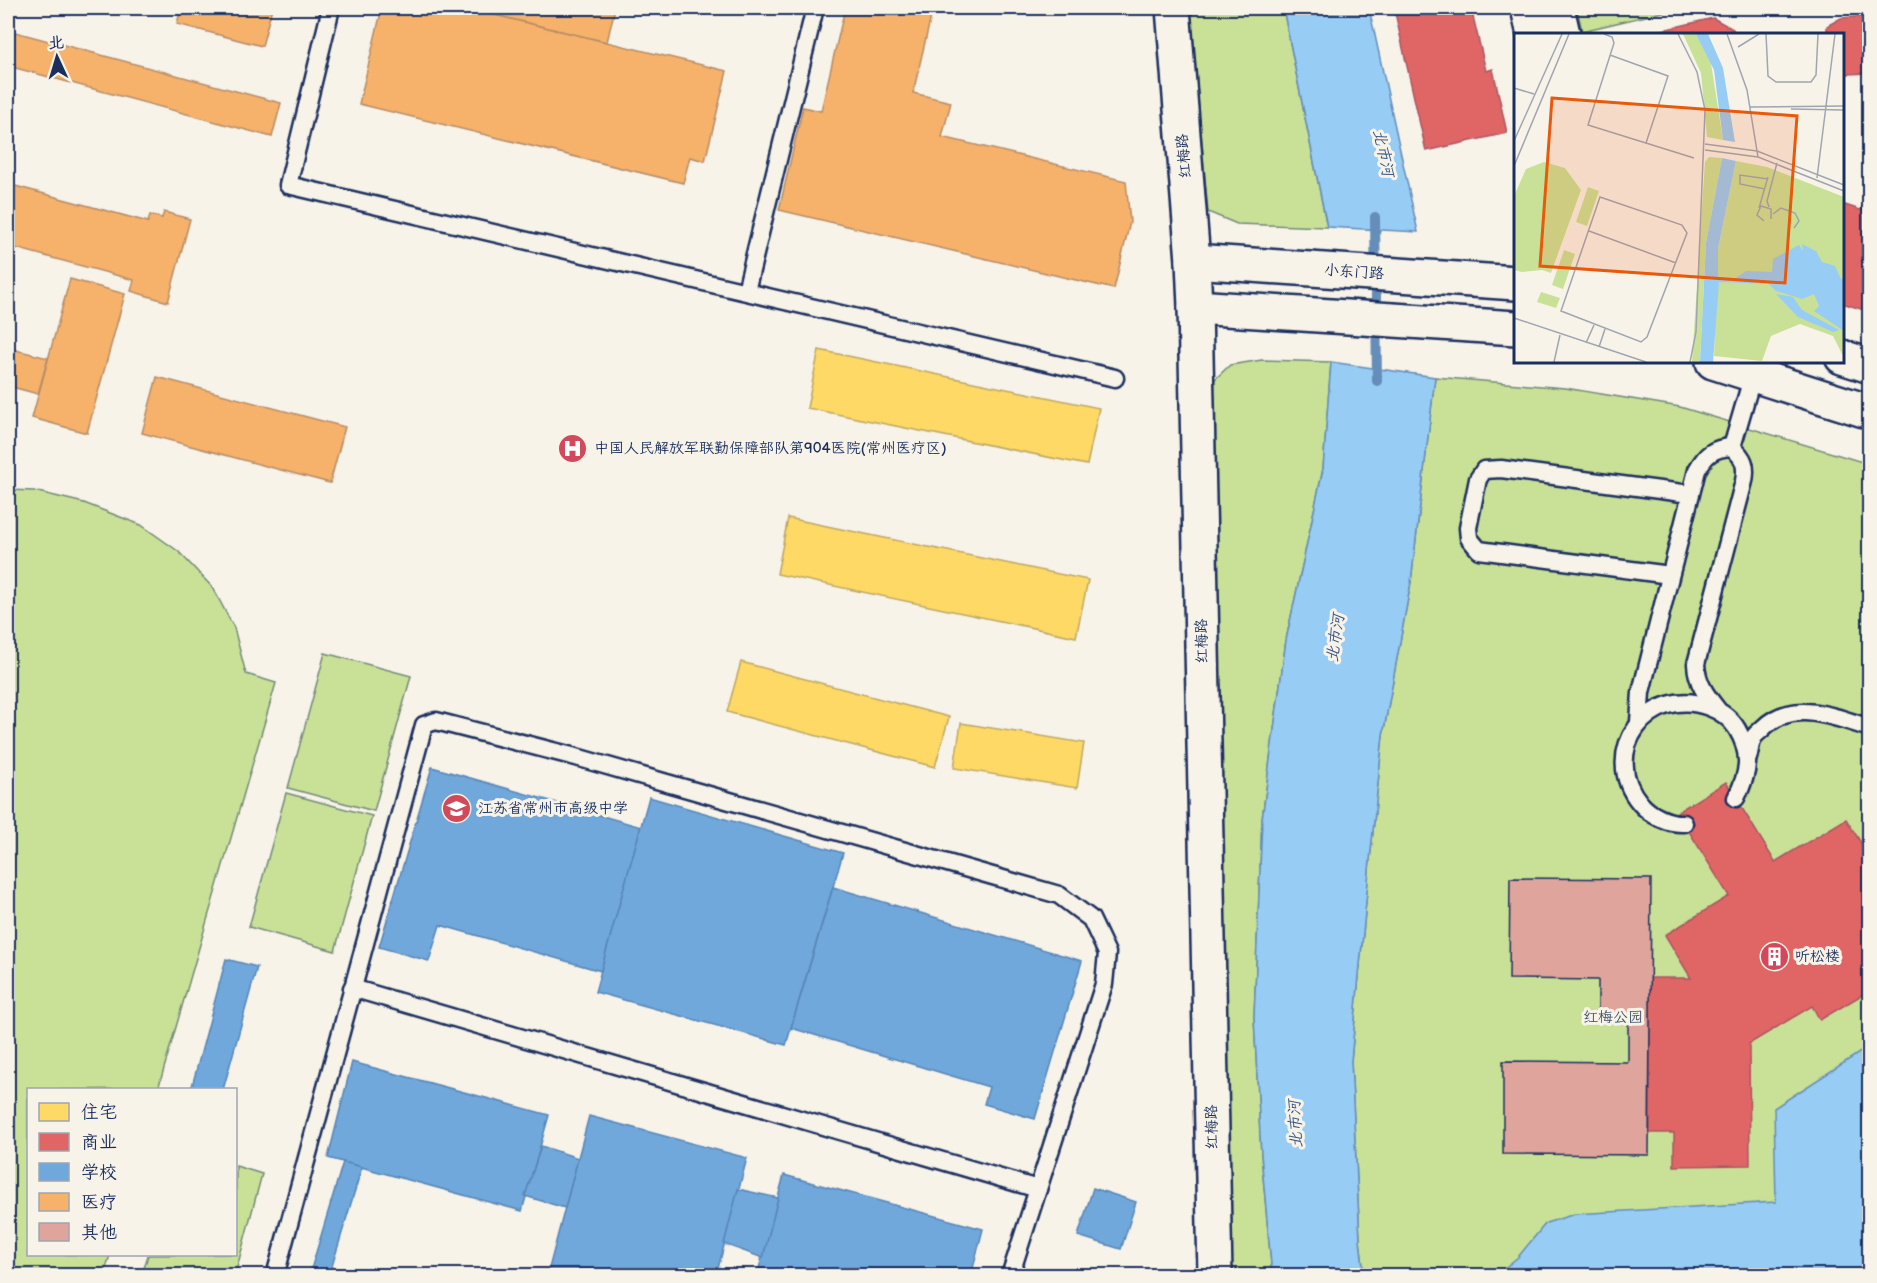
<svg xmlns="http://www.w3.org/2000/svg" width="1877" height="1283" viewBox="0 0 1877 1283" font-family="'Balsamiq Sans','LXGW WenKai TC',sans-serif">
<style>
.green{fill:#c9e196;stroke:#72887a;stroke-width:1.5}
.water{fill:#97ccf5;stroke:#658db9;stroke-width:1.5}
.homes{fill:#ffd966;stroke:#bba664;stroke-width:1.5}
.shops{fill:#e06666;stroke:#a55664;stroke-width:1.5}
.schools{fill:#6fa8dc;stroke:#5684b6;stroke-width:1.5}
.health{fill:#f6b26b;stroke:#b48b67;stroke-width:1.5}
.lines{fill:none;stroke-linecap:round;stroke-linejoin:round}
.stream{stroke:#658db9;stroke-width:10}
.building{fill:#dfa59d;stroke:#1b2f5e;stroke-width:1.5}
.lane-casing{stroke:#1b2f5e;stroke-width:21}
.secondary-casing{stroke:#1b2f5e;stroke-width:38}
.lane{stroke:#f7f3e8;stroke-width:16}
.secondary{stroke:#f7f3e8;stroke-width:33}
.labels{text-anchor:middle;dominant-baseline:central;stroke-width:6;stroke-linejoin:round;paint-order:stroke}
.street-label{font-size:15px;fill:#1b2f5e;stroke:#f7f3e8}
.poi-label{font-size:15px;fill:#1b2f5e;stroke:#f7f3e8;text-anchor:start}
.park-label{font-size:15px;fill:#3e5369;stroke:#f7f3e8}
.water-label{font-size:16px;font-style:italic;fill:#3a5684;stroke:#f7f3e8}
.inset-road{fill:none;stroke:#9fa5b1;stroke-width:1.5}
.view{fill:#e8590c;fill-opacity:0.15;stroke:#e8590c;stroke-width:3}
.inset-edge{fill:none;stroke:#1b2f5e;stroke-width:3}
</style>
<rect width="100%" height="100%" fill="#f7f3e8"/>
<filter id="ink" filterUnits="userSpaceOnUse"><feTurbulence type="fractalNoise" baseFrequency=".0167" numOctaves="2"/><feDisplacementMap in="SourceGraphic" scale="12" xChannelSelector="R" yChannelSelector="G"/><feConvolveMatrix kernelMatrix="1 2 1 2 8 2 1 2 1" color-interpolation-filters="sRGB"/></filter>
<g filter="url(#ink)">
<!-- green -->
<g class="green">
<path d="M1190 8H1283L1327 227 1237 224 1208 212Z"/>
<path d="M1577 8H1680L1582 31Z"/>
<path d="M1262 360 1331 362 1323 469 1286 640 1262 819 1254 1017 1261 1154 1272 1275H1225L1212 382 1230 365Z"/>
<path d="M1435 377 1565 388 1680 407 1869 464V1275L1364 1276 1360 1240 1351 1061 1369 870 1383 735 1411 582Z"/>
<path d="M8 490 34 491 84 503 141 525 178 551 213 588 234 628 246 674 276 683 158 1089 28 1090V1254L110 1255 104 1275H8Z"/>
<path d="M325 653 411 676 374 811 288 788Z"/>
<path d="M286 793 372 816 335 951 249 927Z"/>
<path d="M236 1166 262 1174 235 1275H142L148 1255 236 1254Z"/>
</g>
<!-- water -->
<g class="water">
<path d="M1283 8H1369L1418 232 1327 227Z"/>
<path d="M1331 362 1435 377 1411 582 1383 735 1369 870 1351 1061 1360 1240 1364 1275H1272L1261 1154 1254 1017 1262 819 1286 640 1323 469Z"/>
<path d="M1862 1051 1870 1061 1869 1275H1447L1502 1270 1518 1257 1546 1223 1575 1214 1776 1202 1774 1108Z"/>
</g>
<!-- homes -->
<g class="homes">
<path d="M819 350 1099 408 1087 465 807 408Z"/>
<path d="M788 518 1088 580 1076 637 777 574Z"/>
<path d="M741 662 949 717 935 767 727 712Z"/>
<path d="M961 723 1084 743 1077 788 954 768Z"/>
</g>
<!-- shops -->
<g class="shops">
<path d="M1394 8H1471L1486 71 1493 69 1507 133 1426 151Z"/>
<path d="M1870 16V73L1846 74 1842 73V34H1827V26L1841 18Z"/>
<path d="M1713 18 1733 29 1735 34H1646Z"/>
<path d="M1870 185V213L1861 211Z"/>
<path d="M1842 204 1870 213V312L1842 303Z"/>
<path d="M1726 782 1775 862 1846 819 1870 857V990L1820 1020 1812 1006 1749 1044 1750 1165 1674 1166V1133H1650V978H1691L1665 935 1729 896 1677 812Z"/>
</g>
<!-- schools -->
<g class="schools">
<path d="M432 767 641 827 601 971 440 925 429 961 379 947Z"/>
<path d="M649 797 843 853 786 1045 595 992Z"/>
<path d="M833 887 1082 961 1035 1119 984 1104 989 1087 791 1028Z"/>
<path d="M226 959 257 967 223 1090H191Z"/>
<path d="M352 1062 549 1115 522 1211 328 1158Z"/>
<path d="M589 1116 747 1158 716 1276H547Z"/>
<path d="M541 1146 578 1158 565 1208 525 1196Z"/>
<path d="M343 1162 362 1167 329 1276H309Z"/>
<path d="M784 1175 983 1229 971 1276H757Z"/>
<path d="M1093 1188 1136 1202 1121 1249 1078 1236Z"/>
<path d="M738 1189 778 1198 763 1258 724 1244Z"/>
</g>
<!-- health -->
<g class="health">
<path d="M181 8H272L262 46 177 24Z"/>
<path d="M382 8H466L727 71 705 161 690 157 683 183 359 104Z"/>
<path d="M466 8H615L607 42Z"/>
<path d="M845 8H933L913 93 951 102 942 137 1126 181 1130 222 1114 289 779 210 803 107 821 111Z"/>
<path d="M15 32 281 103 272 137 8 66Z"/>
<path d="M8 184 148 222 150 215 162 218 164 212 190 219 168 302 131 291 134 280 8 246Z"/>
<path d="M70 279 125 294 87 433 32 418Z"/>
<path d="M8 348 48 358 38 394 12 387 8 404Z"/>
<path d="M157 377 345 427 330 483 142 433Z"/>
</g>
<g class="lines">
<!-- stream -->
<path class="stream" d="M1375 217 1377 381"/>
</g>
<!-- building -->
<path class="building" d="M1510 878 1651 879 1649 1155 1503 1154V1061L1628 1062V1020H1598V980L1509 979Z"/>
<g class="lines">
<defs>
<g id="lane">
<path d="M331 8 288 185 1115 378"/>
<path d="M746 291 815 8"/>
<path d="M1732 447 1753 375"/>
<path d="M1670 575 1479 550 1469 538 1468 528 1478 479 1484 470 1501 469 1690 494"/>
<path d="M1639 722 1641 692 1697 470C1706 454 1713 448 1732 447 1744 458 1747 465 1744 481L1696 664C1697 683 1706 695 1717 709"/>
<path d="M1748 758C1750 752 1750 744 1753 739 1754 735 1759 732 1762 729 1792 698 1835 717 1870 728"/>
<path d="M1684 823C1668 824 1650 815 1640 803 1598 753 1649 684 1709 707 1720 711 1731 719 1737 729 1752 754 1749 773 1736 798"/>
<path d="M352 988 1038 1189"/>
<path d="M275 1276 424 725 436 721 576 757 1059 895 1091 919 1107 953 1104 984 1010 1276"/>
</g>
<g id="secondary">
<path d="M1173 8 1193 261 1195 307 1215 1276"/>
<path d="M1528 8 1534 34"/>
<path d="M1557 8 1563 34"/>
<path d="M1193 261 1516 283"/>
<path d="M1195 307 1516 328"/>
<path d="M1842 357 1870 366"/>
<path d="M1713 362 1870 412"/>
</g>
</defs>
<!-- lane casing -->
<use href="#lane" class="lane-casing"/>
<!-- secondary casing -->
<use href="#secondary" class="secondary-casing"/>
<!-- lane -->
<use href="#lane" class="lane"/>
<!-- secondary -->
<use href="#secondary" class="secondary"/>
</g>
</g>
<!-- icons -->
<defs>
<symbol id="hospital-disc" viewBox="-11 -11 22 22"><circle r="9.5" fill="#d1495b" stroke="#f7f3e8"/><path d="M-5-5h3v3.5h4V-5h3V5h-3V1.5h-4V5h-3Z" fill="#fff"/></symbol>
<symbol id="school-disc" viewBox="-11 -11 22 22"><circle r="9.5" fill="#d1495b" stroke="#f7f3e8"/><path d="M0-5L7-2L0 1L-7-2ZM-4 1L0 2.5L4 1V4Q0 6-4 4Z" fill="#fff"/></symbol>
<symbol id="building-disc" viewBox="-11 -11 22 22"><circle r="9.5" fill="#d1495b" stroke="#f7f3e8"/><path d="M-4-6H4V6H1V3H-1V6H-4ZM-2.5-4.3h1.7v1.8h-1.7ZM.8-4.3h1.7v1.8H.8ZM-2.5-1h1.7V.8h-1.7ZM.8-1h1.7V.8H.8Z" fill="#fff"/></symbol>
</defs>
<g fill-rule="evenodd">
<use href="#hospital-disc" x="556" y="432" width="33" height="33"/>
<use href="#school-disc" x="440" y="792" width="33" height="33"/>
<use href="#building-disc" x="1758" y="940" width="33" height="33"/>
</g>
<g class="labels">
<!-- street labels -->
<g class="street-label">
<text transform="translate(1184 156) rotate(-95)">红梅路</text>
<text transform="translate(1354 272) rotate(4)">小东门路</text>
<text transform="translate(1202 641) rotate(-91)">红梅路</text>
<text transform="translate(1212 1127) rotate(-91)">红梅路</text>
</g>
<!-- poi labels -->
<g class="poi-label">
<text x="594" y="448">中国人民解放军联勤保障部队第904医院(常州医疗区)</text>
<text x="478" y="808">江苏省常州市高级中学</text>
<text x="1795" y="956">听松楼</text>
</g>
<!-- park labels -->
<g class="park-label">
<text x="1613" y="1017">红梅公园</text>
</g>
<!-- water labels -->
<g class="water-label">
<text transform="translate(1383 153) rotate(78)">北市河</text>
<text transform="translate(1336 638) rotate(-82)">北市河</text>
<text transform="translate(1296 1124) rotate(-93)">北市河</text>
</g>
</g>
<!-- overview -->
<g transform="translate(1514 33)">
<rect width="330" height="330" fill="#f7f3e8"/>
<path d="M169 1H182L196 24 209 107 193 104 187 40ZM195 124 208 125 192 210 186 329H178L191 129ZM222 128 253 134 330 164V325L319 303 286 291 257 303 248 328 200 323 204 216ZM30 129 51 135 67 157 37 240 28 237 8 239 0 237V163L12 136ZM74 154 85 158 73 193 62 189ZM50 217 61 221 49 256 38 252ZM27 259 46 265 42 275 23 269Z" fill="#c9e196"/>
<path d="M182 1H194L209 35 221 109 209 107 200 37ZM208 125 222 128 204 216V245H222L232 238 258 239 259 226 285 212 289 218 288 211 302 218 308 229 321 233 327 246 330 245V298L300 278 305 273 300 261 288 266 262 258 255 251 205 249 199 329H186L192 210ZM262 261 279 264 288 277 325 297 319 299 284 284Z" fill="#97ccf5"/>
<path class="inset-road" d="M90 1 98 4 100 10 74 92 180 125M164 1 183 39 191 77 182 299 176 329M213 1 233 57 244 124 330 158M252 1 254 43 262 49H297L302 42 304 1M224 14 245 1M96 22 154 43 132 110M0 55 20 61M236 74 330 73M277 76 330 77M0 108 48 1M191 111 243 118M191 117 244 124M243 118 330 152M0 133 55 1M303 145 321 1M251 156 226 151V142L254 146M86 164 168 192 173 200 133 304 127 309 47 278ZM255 174 253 168 263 130M245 175 254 144M259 181 267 175 281 180 285 188 280 195M250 188 243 182 247 173 257 176V186M75 198 162 230M0 285 132 329M72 310 80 292M85 314 91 296M40 329 46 302"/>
<path class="view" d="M38 65 283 83 271 250 26 233Z"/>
<rect width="330" height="330" class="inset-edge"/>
</g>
<!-- margin -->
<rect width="1877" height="1283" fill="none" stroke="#f7f3e8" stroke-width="30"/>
<rect x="15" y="15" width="1847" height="1253" fill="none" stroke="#1b2f5e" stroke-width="2" filter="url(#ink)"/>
<!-- legend -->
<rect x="27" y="1088" width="210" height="168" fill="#f7f3e8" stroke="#9fa5b1" stroke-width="1.5"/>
<rect x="39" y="1103" width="30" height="18" fill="#ffd966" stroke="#9fa5b1" stroke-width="1.5"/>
<text x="81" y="1118" font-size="18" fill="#1b2f5e">住宅</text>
<rect x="39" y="1133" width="30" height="18" fill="#e06666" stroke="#9fa5b1" stroke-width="1.5"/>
<text x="81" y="1148" font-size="18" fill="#1b2f5e">商业</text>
<rect x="39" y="1163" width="30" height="18" fill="#6fa8dc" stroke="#9fa5b1" stroke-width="1.5"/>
<text x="81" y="1178" font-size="18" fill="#1b2f5e">学校</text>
<rect x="39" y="1193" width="30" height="18" fill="#f6b26b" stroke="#9fa5b1" stroke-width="1.5"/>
<text x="81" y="1208" font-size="18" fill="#1b2f5e">医疗</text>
<rect x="39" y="1223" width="30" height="18" fill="#dfa59d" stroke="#9fa5b1" stroke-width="1.5"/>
<text x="81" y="1238" font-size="18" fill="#1b2f5e">其他</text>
<!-- north arrow -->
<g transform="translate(57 57) rotate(356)" stroke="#f7f3e8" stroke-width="4.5" paint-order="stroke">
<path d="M0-4.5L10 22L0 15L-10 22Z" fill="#1b2f5e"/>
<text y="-9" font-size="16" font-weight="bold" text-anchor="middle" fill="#1b2f5e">北</text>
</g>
</svg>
